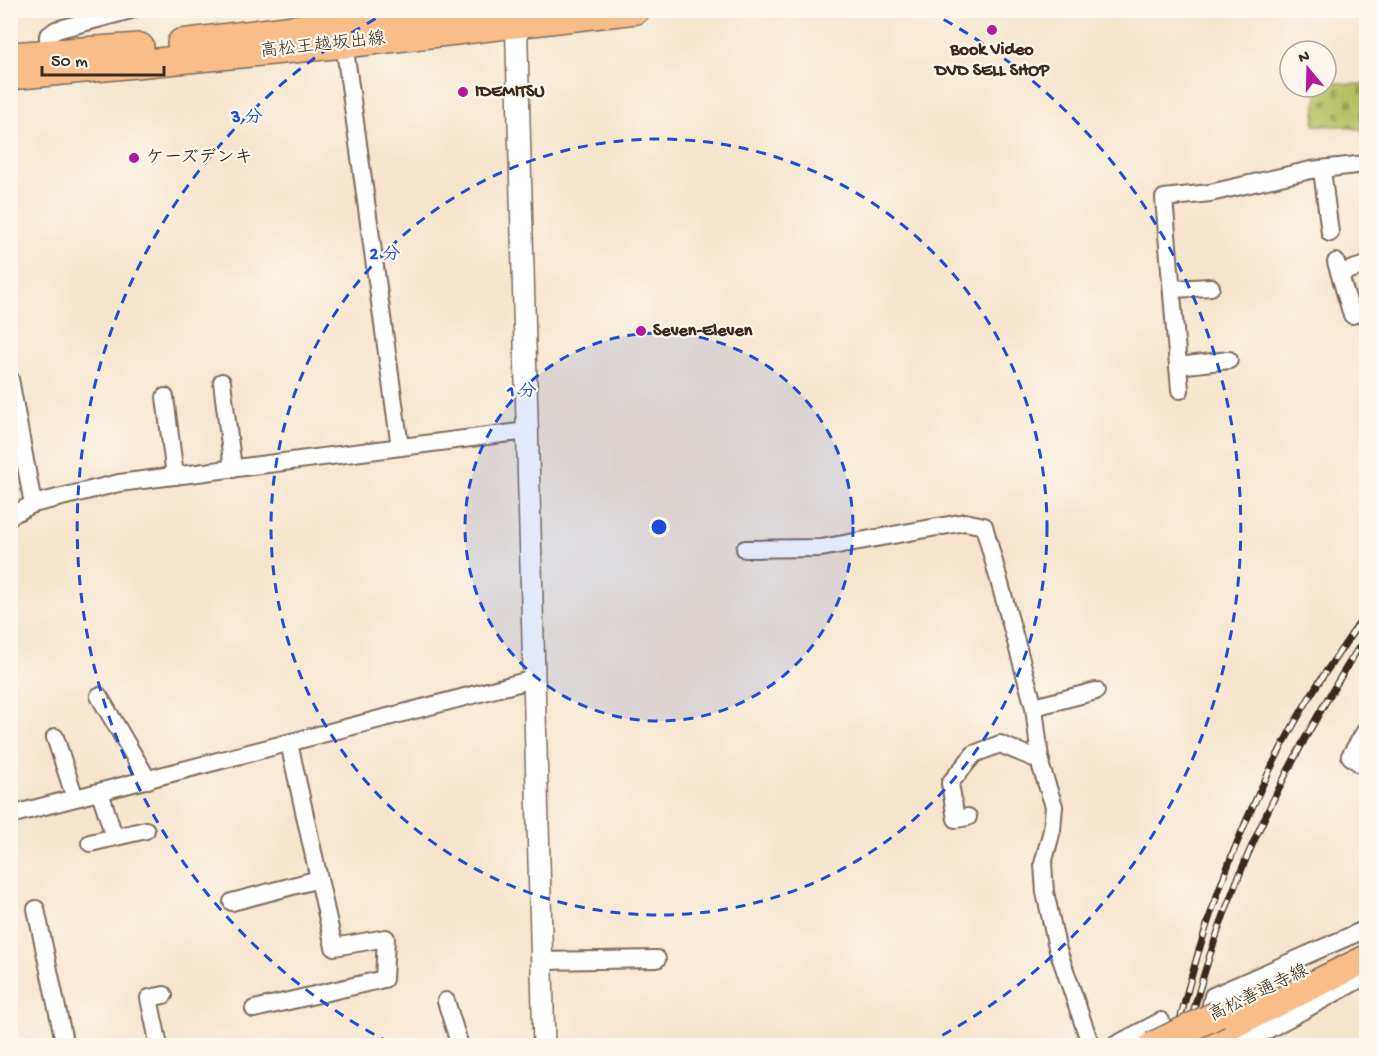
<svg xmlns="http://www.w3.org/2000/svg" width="1377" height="1056" viewBox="0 0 1377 1056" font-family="'Gochi Hand','Klee One',sans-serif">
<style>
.cemetery{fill:url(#cemetery-stones);stroke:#787540;stroke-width:1.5}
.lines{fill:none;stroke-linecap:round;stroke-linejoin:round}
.minor-casing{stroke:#7c6b5b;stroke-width:20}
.tertiary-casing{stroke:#7c6b5b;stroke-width:24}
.primary-casing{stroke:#7c6b5b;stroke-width:30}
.minor{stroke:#fff;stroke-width:16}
.tertiary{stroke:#fff;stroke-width:21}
.primary{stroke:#f8bd89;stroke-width:27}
.rail-casing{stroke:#3b2a1e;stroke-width:7}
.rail{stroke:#fbf7ec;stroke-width:4.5;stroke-dasharray:14;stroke-linecap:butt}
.primary-bridge-casing{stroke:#7c6b5b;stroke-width:30;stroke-linecap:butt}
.primary-bridge{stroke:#f8bd89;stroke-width:27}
.ring{fill:none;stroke:#1d4ed8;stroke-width:3;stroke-dasharray:10 8}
.poi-dot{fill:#b5179e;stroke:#fbf7ec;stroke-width:2}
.labels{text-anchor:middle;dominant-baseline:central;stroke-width:4.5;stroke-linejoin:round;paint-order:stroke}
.street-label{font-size:18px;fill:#3b2a1e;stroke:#fbf7ec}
.poi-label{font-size:18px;font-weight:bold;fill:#3b2a1e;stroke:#fbf7ec;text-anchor:start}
.centre{fill:#1d4ed8;stroke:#fbf7ec;stroke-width:3}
.ring-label{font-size:18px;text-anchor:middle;font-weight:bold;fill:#1d4ed8;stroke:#fbf7ec;stroke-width:4.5;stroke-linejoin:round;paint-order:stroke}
</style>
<defs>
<pattern id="cemetery-stones" width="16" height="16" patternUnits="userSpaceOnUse" patternTransform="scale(1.5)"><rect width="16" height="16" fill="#b5c062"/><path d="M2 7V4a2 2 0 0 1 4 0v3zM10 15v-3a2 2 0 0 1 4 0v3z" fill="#949c50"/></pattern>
</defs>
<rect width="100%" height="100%" fill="#fbf7ec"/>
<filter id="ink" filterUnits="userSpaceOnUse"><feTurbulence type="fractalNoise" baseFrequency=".0167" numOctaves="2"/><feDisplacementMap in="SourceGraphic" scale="12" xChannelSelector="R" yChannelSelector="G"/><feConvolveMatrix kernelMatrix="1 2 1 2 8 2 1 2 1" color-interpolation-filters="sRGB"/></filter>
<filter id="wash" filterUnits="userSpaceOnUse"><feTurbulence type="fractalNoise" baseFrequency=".008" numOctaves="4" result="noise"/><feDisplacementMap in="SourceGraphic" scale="24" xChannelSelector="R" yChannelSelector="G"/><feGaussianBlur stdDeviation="1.35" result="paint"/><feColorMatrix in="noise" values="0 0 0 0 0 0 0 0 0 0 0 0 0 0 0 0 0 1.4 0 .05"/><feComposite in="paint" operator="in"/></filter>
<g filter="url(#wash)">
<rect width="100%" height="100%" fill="#f5e5cd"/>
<!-- cemetery -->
<path class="cemetery" d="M1326 82 1366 85V131L1343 126 1314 125 1318 87H1326Z"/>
</g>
<g filter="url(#ink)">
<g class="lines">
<defs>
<g id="minor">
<path d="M343 35 400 447"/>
<path d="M48 61V36L56 30 131 10"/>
<path d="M1322 170 1330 233"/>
<path d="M1336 262 1352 315 1366 310"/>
<path d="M1340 273 1366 265"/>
<path d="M1172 289 1211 287"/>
<path d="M1178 366 1229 360"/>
<path d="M10 379 33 504"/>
<path d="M222 382 233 469"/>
<path d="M1180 390 1164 198 1210 193 1311 170 1366 164"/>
<path d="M165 397 175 476"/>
<path d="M10 516 33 504 119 483 527 431"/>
<path d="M745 549 821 548 965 522 984 526 1034 707 1041 767 1054 806 1052 830 1043 864 1045 892 1057 947 1091 1046"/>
<path d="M99 696 148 780"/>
<path d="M1034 707 1096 691"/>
<path d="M1366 730 1350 756 1366 768"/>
<path d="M55 737 75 798"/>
<path d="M100 792 114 836"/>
<path d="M10 815 534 679"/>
<path d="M968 817 956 819 950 783 974 754 1000 744 1041 761"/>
<path d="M90 843 146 830"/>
<path d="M232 902 319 879"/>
<path d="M36 909 65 1046"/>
<path d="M542 961 657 959"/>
<path d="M446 1001 460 1046"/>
<path d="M254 1009 384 979 386 938 334 947 289 743"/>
<path d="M159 1046 149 998 164 995"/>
<path d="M1113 1046 1161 1021"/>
<path d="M1201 1046 1213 996 1366 929"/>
<path d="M1238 1046 1366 976"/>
</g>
<path id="tertiary" d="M516 11 544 1046"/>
<g id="primary">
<path d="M181 43 445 10"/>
<path d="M10 56 140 47"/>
<path d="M10 76 345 44 636 10"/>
<path d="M1213 1034 1366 959"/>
</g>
</defs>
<!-- minor casing -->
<use href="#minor" class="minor-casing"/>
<!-- tertiary casing -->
<use href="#tertiary" class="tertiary-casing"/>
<!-- primary casing -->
<use href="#primary" class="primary-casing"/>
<!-- minor -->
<use href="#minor" class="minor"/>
<!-- tertiary -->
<use href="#tertiary" class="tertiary"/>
<!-- primary -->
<use href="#primary" class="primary"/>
<defs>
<g id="rail">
<path d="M1174 1046C1202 920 1249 795 1317 685 1333 661 1350 637 1366 613"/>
<path d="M1185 1046C1218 898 1285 763 1366 636"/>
</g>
</defs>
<!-- rail casing -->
<use href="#rail" class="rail-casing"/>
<!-- rail -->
<use href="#rail" class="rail"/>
<defs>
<path id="primary-bridge" d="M1152 1046 1218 1014"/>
</defs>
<!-- primary-bridge casing -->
<use href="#primary-bridge" class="primary-bridge-casing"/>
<!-- primary-bridge -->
<use href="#primary-bridge" class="primary-bridge"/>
</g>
</g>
<!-- distance rings -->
<circle cx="659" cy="527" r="194" fill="#1d4ed8" fill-opacity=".12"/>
<g class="ring">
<circle cx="659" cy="527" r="194"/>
<circle cx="659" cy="527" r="388"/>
<path d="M390 1043A582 582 0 0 1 390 11M928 11A582 582 0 0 1 928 1043"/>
</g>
<!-- markers -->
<g class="poi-dot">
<circle cx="992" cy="30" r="6"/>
<circle cx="463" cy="92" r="6"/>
<circle cx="134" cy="158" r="6"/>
<circle cx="641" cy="331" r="6"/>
</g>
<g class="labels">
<!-- street labels -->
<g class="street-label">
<text transform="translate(323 46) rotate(-6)">高松王越坂出線</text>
<text transform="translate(1259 994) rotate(-26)">高松善通寺線</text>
</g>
<!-- poi labels -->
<g class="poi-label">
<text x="992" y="50" text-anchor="middle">Book Video<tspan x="992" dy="21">DVD SELL SHOP</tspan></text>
<text x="475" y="92">IDEMITSU</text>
<text x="146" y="158">ケーズデンキ</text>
<text x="653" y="331">Seven-Eleven</text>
</g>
</g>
<circle cx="659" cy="527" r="9" class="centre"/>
<g class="ring-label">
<text x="247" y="122">3 分</text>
<text x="385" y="259">2 分</text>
<text x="522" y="396">1 分</text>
</g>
<!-- margin -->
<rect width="1377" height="1056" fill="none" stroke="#fbf7ec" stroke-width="36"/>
<!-- north arrow -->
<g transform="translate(1308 69) rotate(341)"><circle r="28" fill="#fbf7ec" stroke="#aea59a" stroke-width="1.5"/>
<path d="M0-4.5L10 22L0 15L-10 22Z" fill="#b5179e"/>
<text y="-9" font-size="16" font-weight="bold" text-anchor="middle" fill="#3b2a1e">N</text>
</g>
<!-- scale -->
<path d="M42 66v9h122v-9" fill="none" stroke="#3b2a1e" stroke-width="3"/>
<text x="51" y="66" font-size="18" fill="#3b2a1e" stroke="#fbf7ec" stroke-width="4.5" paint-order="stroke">50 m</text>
</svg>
